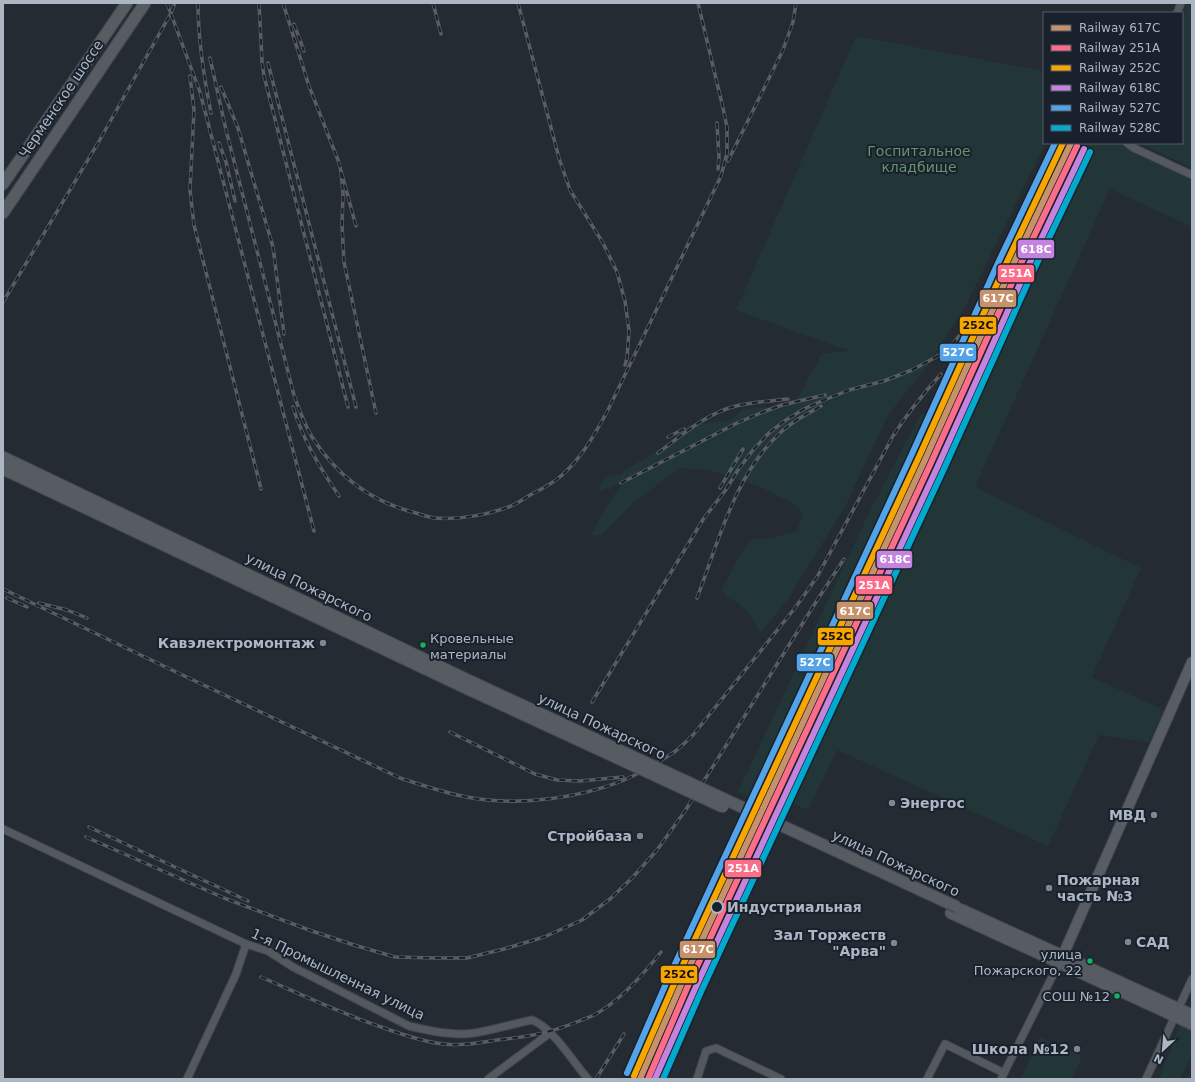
<svg xmlns="http://www.w3.org/2000/svg" width="1195" height="1082" viewBox="0 0 1195 1082" font-family="'DejaVu Sans',sans-serif">
<style>
.green{fill:#223537}
.lines{fill:none;stroke-linecap:round;stroke-linejoin:round}
.street-casing{stroke:#41464b;stroke-width:9}
.secondary-casing{stroke:#41464b;stroke-width:12}
.primary-casing{stroke:#42474f;stroke-width:13}
.street{stroke:#545960;stroke-width:7}
.secondary{stroke:#585d65;stroke-width:10}
.primary{stroke:#575b62;stroke-width:11}
.rail-casing{stroke:#585d64;stroke-width:3.5}
.rail{stroke:#19212c;stroke-width:2;stroke-dasharray:6;stroke-linecap:butt}
.primary-bridge-casing{stroke:#42474f;stroke-width:13;stroke-linecap:butt}
.primary-bridge{stroke:#575b62;stroke-width:11}
.rail-1-casing{stroke:#19212c;stroke-width:9}
.rail-2-casing{stroke:#19212c;stroke-width:9}
.rail-3-casing{stroke:#19212c;stroke-width:9}
.rail-4-casing{stroke:#19212c;stroke-width:9}
.rail-5-casing{stroke:#19212c;stroke-width:9}
.rail-6-casing{stroke:#19212c;stroke-width:9}
.rail-1{stroke:#c7916a;stroke-width:6}
.rail-2{stroke:#fb6d88;stroke-width:6}
.rail-3{stroke:#f7a600;stroke-width:6}
.rail-4{stroke:#c483df;stroke-width:6}
.rail-5{stroke:#53a3e8;stroke-width:6}
.rail-6{stroke:#00a9ce;stroke-width:6}
.poi-dot{fill:#7d8691;stroke:#19212c;stroke-width:1.5}
.bus-dot{fill:#13b361;stroke:#19212c;stroke-width:1.5}
.stop-dot{fill:#19212c;stroke:#adb7c4;stroke-width:2}
.labels{text-anchor:middle;dominant-baseline:central;stroke-width:4;stroke-linejoin:round;paint-order:stroke}
.bus-label{font-size:13px;fill:#adb7c4;stroke:#19212c;text-anchor:end}
.street-label{font-size:14px;fill:#adb7c4;stroke:#19212c}
.park-label{font-size:14px;fill:#65946e;stroke:#19212c}
.poi-label{font-size:14px;font-weight:bold;fill:#adb7c4;stroke:#19212c;text-anchor:end}
.stop-label{font-size:14px;font-weight:bold;fill:#adb7c4;stroke:#19212c;text-anchor:start}
.line-badge{stroke:#19212c;stroke-width:1.5}
.badge-label{font-size:11px;text-anchor:middle;font-weight:bold;fill:#fff}
.pale-badge-label{font-size:11px;text-anchor:middle;font-weight:bold;fill:#111}
</style>
<rect width="100%" height="100%" fill="#252b32"/>
<!-- green -->
<g class="green">
<path d="M1188 3H1192V168L1139 143H1182V16Z"/>
<path d="M856 36 1044 71V143H1046L966 305 926 368 888 415 846 505 788 599 761 633 751 616 738 603 728 598 721 590 746 545 755 538 768 539 797 531 803 513 791 502 775 495 761 487 710 470 680 468 632 504 601 535H591L602 514 622 483 600 491 599 487 603 480 611 475H620L627 469 666 446 689 425 731 420 743 409 782 406 799 396 822 353 849 351 736 310Z"/>
<path d="M1086 143H1116L1192 179V227L1110 189 975 487 1141 568 1092 677 1164 710 1149 742 1099 735 1048 846 837 750 808 810 776 796 935 470Z"/>
<path d="M931 411 934 414 928 431 757 801 738 792 868 515 920 415Z"/>
<path d="M1181 1022 1192 1028V1054L1180 1079H1159Z"/>
<path d="M1040 1037 1082 1056 1072 1079H1021Z"/>
</g>
<g class="lines">
<defs>
<g id="street">
<path d="M1177 13 1181 3"/>
<path d="M1127 143 1134 148 1192 175"/>
<path d="M3 829 246 944 268 951 293 967 409 1026C430 1031 453 1036 474 1033 493 1030 512 1024 532 1020 553 1028 573 1062 588 1079"/>
<path d="M187 1079 236 974 246 944"/>
<path d="M488 1079 550 1033"/>
<path d="M697 1079 706 1051 716 1048 781 1079"/>
<path d="M927 1079 945 1044 1004 1073"/>
<path d="M1001 1079 1059 963"/>
<path d="M1146 1079 1192 979"/>
</g>
<path id="secondary" d="M1060 962 1192 662"/>
<g id="primary">
<path d="M3 184 127 3"/>
<path d="M3 213 145 3"/>
<path d="M3 457 470 681"/>
<path d="M3 469 468 689"/>
<path d="M962 910 1192 1015"/>
<path d="M951 913 1192 1024"/>
</g>
</defs>
<!-- street casing -->
<use href="#street" class="street-casing"/>
<!-- secondary casing -->
<use href="#secondary" class="secondary-casing"/>
<!-- primary casing -->
<use href="#primary" class="primary-casing"/>
<!-- street -->
<use href="#street" class="street"/>
<!-- secondary -->
<use href="#secondary" class="secondary"/>
<!-- primary -->
<use href="#primary" class="primary"/>
<defs>
<g id="rail">
<path d="M167 3 200 92 314 531"/>
<path d="M198 3C198 38 204 78 211 113"/>
<path d="M259 3 262 61 264 76 348 407"/>
<path d="M283 3 309 86 338 160 356 226"/>
<path d="M433 3 441 34"/>
<path d="M518 3 559 158 570 190 603 243 617 272 625 301 629 331 627 358 625 365"/>
<path d="M294 24 304 51"/>
<path d="M210 58 226 130 294 395C299 409 304 424 312 437 337 476 371 502 416 513 422 515 428 517 434 518 459 520 488 515 511 506 518 503 524 499 530 495 540 490 552 484 561 476 582 458 595 434 608 410L721 176 727 153V127L723 108 698 3"/>
<path d="M268 63 356 407"/>
<path d="M190 76 194 110 190 190 194 225 261 489"/>
<path d="M221 87 238 128 273 247 284 334"/>
<path d="M717 123 719 157 718 169"/>
<path d="M219 143 226 162 235 201"/>
<path d="M728 161 783 50 793 22 796 3"/>
<path d="M341 172 343 193 342 225 344 262 376 413"/>
<path d="M3 302 98 143 171 13 175 3"/>
<path d="M293 407C303 440 320 468 339 496"/>
<path d="M668 437 684 429"/>
<path d="M658 453C682 435 707 413 736 406 753 402 771 401 788 399"/>
<path d="M621 483 737 423 763 412 782 405 825 395"/>
<path d="M720 488 743 449"/>
<path d="M3 589 174 671 400 778C422 785 444 793 467 797 518 807 586 798 633 776 646 769 660 761 673 753 680 748 687 741 693 735L795 608 817 577 893 436C907 414 923 394 941 374"/>
<path d="M7 598 27 607"/>
<path d="M697 598C718 543 735 474 780 433 791 422 807 414 821 406"/>
<path d="M39 603 67 610 87 618"/>
<path d="M592 702 704 518 725 491 738 470 753 450 769 433 786 420 804 409 817 403 849 390 884 381 912 370 936 357 955 341 977 315"/>
<path d="M450 732 535 774 557 780 580 781 623 777"/>
<path d="M89 827 248 901"/>
<path d="M86 837 224 898 309 930 354 945 395 957 434 958H467L504 949 544 937 582 920 610 899 633 877 657 850 685 811 816 602 844 559"/>
<path d="M261 977C302 995 342 1014 384 1028 401 1034 418 1040 436 1043 456 1047 477 1043 497 1040 527 1037 551 1033 579 1021 584 1019 590 1017 596 1014 622 999 643 975 661 952"/>
<path d="M596 1079 624 1034"/>
</g>
</defs>
<!-- rail casing -->
<use href="#rail" class="rail-casing"/>
<!-- rail -->
<use href="#rail" class="rail"/>
<defs>
<g id="primary-bridge">
<path d="M470 681 957 907"/>
<path d="M468 689 723 807"/>
</g>
</defs>
<!-- primary-bridge casing -->
<use href="#primary-bridge" class="primary-bridge-casing"/>
<!-- primary-bridge -->
<use href="#primary-bridge" class="primary-bridge"/>
<defs>
<path id="rail-1" d="M640 1079 681 985 924 462 1011 269 1071 143"/>
<path id="rail-2" d="M648 1079 687 988 930 465 1017 272 1077 146"/>
<path id="rail-3" d="M634 1076 675 982 918 459 1005 266 1063 143"/>
<path id="rail-4" d="M655 1079 694 991 937 468 1024 275 1084 149"/>
<path id="rail-5" d="M627 1073 668 979 911 456 998 263 1055 143"/>
<path id="rail-6" d="M663 1079 700 994 943 471 1030 278 1090 152"/>
</defs>
<!-- rail-1 casing -->
<use href="#rail-1" class="rail-1-casing"/>
<!-- rail-2 casing -->
<use href="#rail-2" class="rail-2-casing"/>
<!-- rail-3 casing -->
<use href="#rail-3" class="rail-3-casing"/>
<!-- rail-4 casing -->
<use href="#rail-4" class="rail-4-casing"/>
<!-- rail-5 casing -->
<use href="#rail-5" class="rail-5-casing"/>
<!-- rail-6 casing -->
<use href="#rail-6" class="rail-6-casing"/>
<!-- rail-1 -->
<use href="#rail-1" class="rail-1"/>
<!-- rail-2 -->
<use href="#rail-2" class="rail-2"/>
<!-- rail-3 -->
<use href="#rail-3" class="rail-3"/>
<!-- rail-4 -->
<use href="#rail-4" class="rail-4"/>
<!-- rail-5 -->
<use href="#rail-5" class="rail-5"/>
<!-- rail-6 -->
<use href="#rail-6" class="rail-6"/>
</g>
<!-- markers -->
<g class="poi-dot">
<circle cx="323" cy="643" r="4"/>
<circle cx="892" cy="803" r="4"/>
<circle cx="1154" cy="815" r="4"/>
<circle cx="640" cy="836" r="4"/>
<circle cx="1049" cy="888" r="4"/>
<circle cx="1128" cy="942" r="4"/>
<circle cx="894" cy="943" r="4"/>
<circle cx="1077" cy="1049" r="4"/>
</g>
<g class="bus-dot">
<circle cx="423" cy="645" r="3.5"/>
<circle cx="1090" cy="961" r="3.5"/>
<circle cx="1117" cy="996" r="3.5"/>
</g>
<circle class="stop-dot" cx="717" cy="907" r="6"/>
<g class="labels">
<!-- bus labels -->
<g class="bus-label">
<text x="430" y="638" text-anchor="start">Кровельные<tspan x="430" dy="16">материалы</tspan></text>
<text x="1082" y="954">улица<tspan x="1082" dy="16">Пожарского, 22</tspan></text>
<text x="1110" y="996">СОШ №12</text>
</g>
<!-- street labels -->
<g class="street-label">
<text transform="translate(61 99) rotate(-56)">Черменское шоссе</text>
<text transform="translate(309 587) rotate(26)">улица Пожарского</text>
<text transform="translate(602 726) rotate(25)">улица Пожарского</text>
<text transform="translate(896 863) rotate(25)">улица Пожарского</text>
<text transform="translate(338 974) rotate(26)">1-я Промышленная улица</text>
</g>
<!-- park labels -->
<g class="park-label">
<text x="919" y="151">Госпитальное<tspan x="919" dy="16">кладбище</tspan></text>
</g>
<!-- poi labels -->
<g class="poi-label">
<text x="315" y="643">Кавэлектромонтаж</text>
<text x="900" y="803" text-anchor="start">Энергос</text>
<text x="1146" y="815">МВД</text>
<text x="632" y="836">Стройбаза</text>
<text x="1057" y="880" text-anchor="start">Пожарная<tspan x="1057" dy="16">часть №3</tspan></text>
<text x="886" y="935">Зал Торжеств<tspan x="886" dy="16">"Арва"</tspan></text>
<text x="1136" y="942" text-anchor="start">САД</text>
<text x="1069" y="1049">Школа №12</text>
</g>
<!-- stop labels -->
<g class="stop-label">
<text x="727" y="907">Индустриальная</text>
</g>
</g>
<g class="line-badge">
<rect x="1017" y="239" width="38" height="20" rx="4" fill="#c483df"/>
<rect x="997" y="264" width="38" height="19" rx="4" fill="#fb6d88"/>
<rect x="979" y="289" width="38" height="19" rx="4" fill="#c7916a"/>
<rect x="959" y="316" width="38" height="19" rx="4" fill="#f7a600"/>
<rect x="939" y="343" width="38" height="19" rx="4" fill="#53a3e8"/>
<rect x="876" y="550" width="37" height="19" rx="4" fill="#c483df"/>
<rect x="855" y="575" width="38" height="20" rx="4" fill="#fb6d88"/>
<rect x="836" y="601" width="38" height="19" rx="4" fill="#c7916a"/>
<rect x="817" y="627" width="37" height="19" rx="4" fill="#f7a600"/>
<rect x="796" y="653" width="38" height="19" rx="4" fill="#53a3e8"/>
<rect x="724" y="859" width="38" height="19" rx="4" fill="#fb6d88"/>
<rect x="679" y="940" width="37" height="19" rx="4" fill="#c7916a"/>
<rect x="660" y="965" width="38" height="19" rx="4" fill="#f7a600"/>
</g>
<g class="badge-label">
<text x="1036" y="253">618С</text>
<text x="1016" y="277">251А</text>
<text x="998" y="302">617C</text>
<text x="958" y="356">527С</text>
<text x="895" y="563">618С</text>
<text x="874" y="589">251А</text>
<text x="855" y="615">617C</text>
<text x="815" y="666">527С</text>
<text x="743" y="872">251А</text>
<text x="698" y="953">617C</text>
</g>
<g class="pale-badge-label">
<text x="978" y="329">252С</text>
<text x="836" y="640">252С</text>
<text x="679" y="978">252С</text>
</g>
<!-- border -->
<rect width="1195" height="1082" fill="none" stroke="#adb7c4" stroke-width="8"/>
<!-- legend -->
<rect x="1043" y="12" width="140" height="132" fill="#19212c" stroke="#545d69"/>
<rect x="1051" y="25" width="20" height="6" fill="#c7916a" stroke="#545d69"/>
<text x="1079" y="32" font-size="12" fill="#adb7c4">Railway 617C</text>
<rect x="1051" y="45" width="20" height="6" fill="#fb6d88" stroke="#545d69"/>
<text x="1079" y="52" font-size="12" fill="#adb7c4">Railway 251А</text>
<rect x="1051" y="65" width="20" height="6" fill="#f7a600" stroke="#545d69"/>
<text x="1079" y="72" font-size="12" fill="#adb7c4">Railway 252С</text>
<rect x="1051" y="85" width="20" height="6" fill="#c483df" stroke="#545d69"/>
<text x="1079" y="92" font-size="12" fill="#adb7c4">Railway 618С</text>
<rect x="1051" y="105" width="20" height="6" fill="#53a3e8" stroke="#545d69"/>
<text x="1079" y="112" font-size="12" fill="#adb7c4">Railway 527С</text>
<rect x="1051" y="125" width="20" height="6" fill="#00a9ce" stroke="#545d69"/>
<text x="1079" y="132" font-size="12" fill="#adb7c4">Railway 528С</text>
<!-- north arrow -->
<g transform="translate(1163 1050) rotate(206)" stroke="#19212c" stroke-width="3" paint-order="stroke">
<path d="M0-3L7 15L0 10L-7 15Z" fill="#adb7c4"/>
<text y="-6" font-size="11" font-weight="bold" text-anchor="middle" fill="#adb7c4">N</text>
</g>
</svg>
